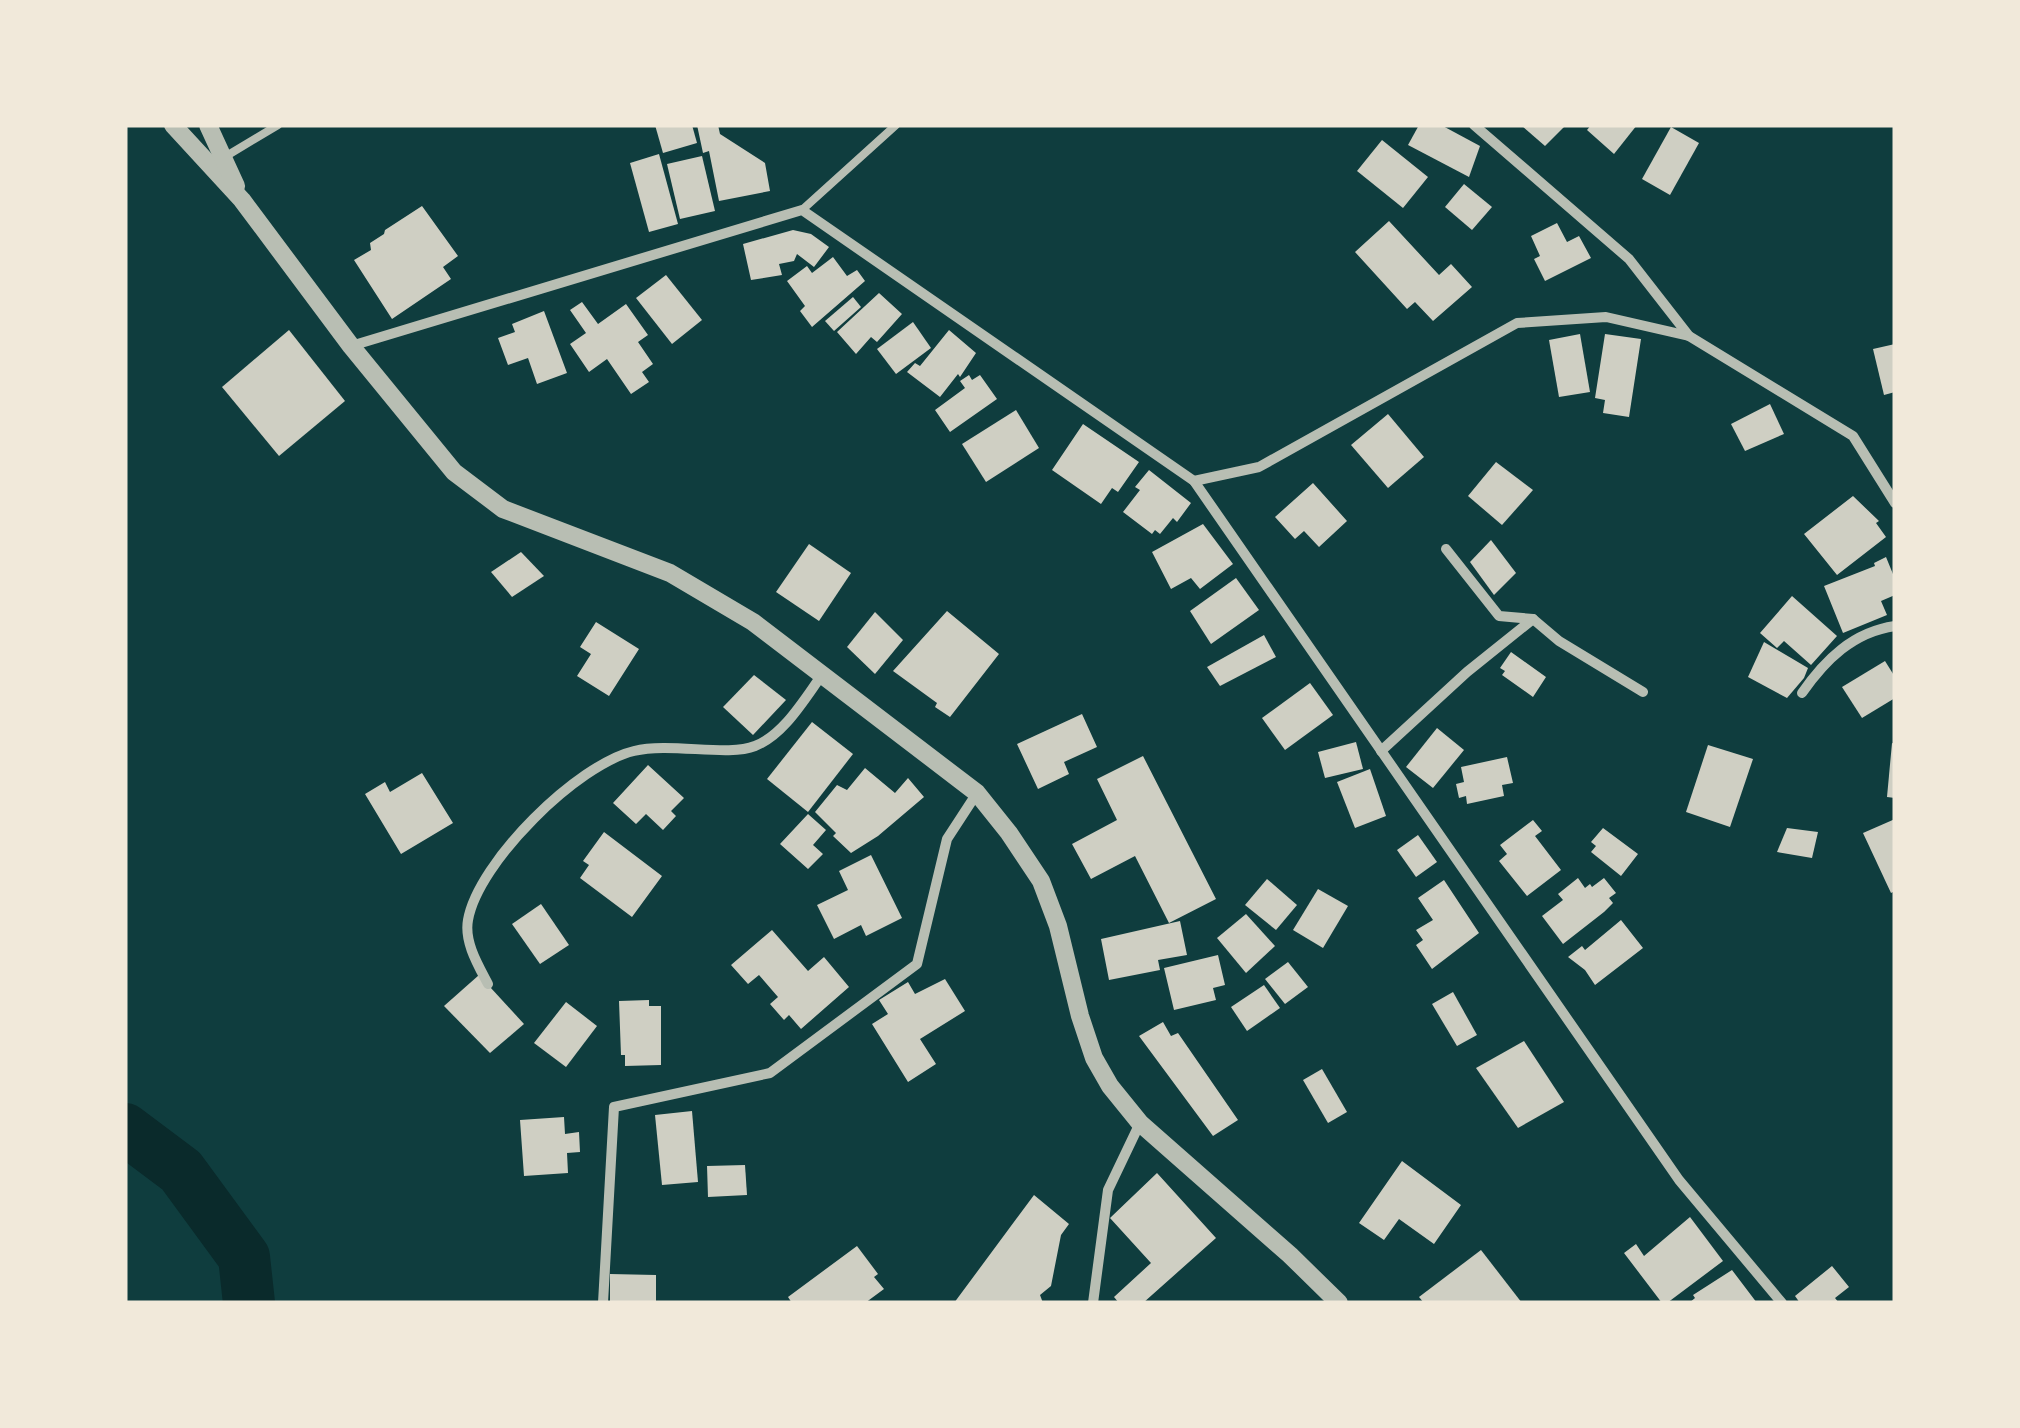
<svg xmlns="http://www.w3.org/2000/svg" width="2020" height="1428" viewBox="0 0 2020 1428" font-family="'Open Sans',sans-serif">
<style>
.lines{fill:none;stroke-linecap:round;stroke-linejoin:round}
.river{stroke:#0a2a2b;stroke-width:52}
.building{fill:#cfcfc3}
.service{stroke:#b8beb3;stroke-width:8}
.minor{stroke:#b8beb3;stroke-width:10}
.tertiary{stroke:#b8beb3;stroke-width:18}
</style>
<rect width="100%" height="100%" fill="#0f3d3e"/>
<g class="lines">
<!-- river -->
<path class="river" d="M125 1129 181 1171 244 1257 249 1303"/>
</g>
<!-- building -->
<g class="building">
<path d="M655 125H692L697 143 663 153Z"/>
<path d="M697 125H718L720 134 765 163 770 191 719 201 709 151 703 153Z"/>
<path d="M1419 125H1441L1480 146 1469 177 1408 145Z"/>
<path d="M1521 125H1566L1545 146Z"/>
<path d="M1591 125H1637L1614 154 1587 130Z"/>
<path d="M1671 127 1699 143 1670 195 1642 179Z"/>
<path d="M1382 140 1428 177 1403 208 1357 171Z"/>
<path d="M659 154 678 224 649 232 630 163Z"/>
<path d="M702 156 715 211 680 219 667 164Z"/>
<path d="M1464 184 1492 207 1472 230 1445 207Z"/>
<path d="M422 206 458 256 443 267 451 279 392 319 354 260 371 250 370 243 384 234 385 230Z"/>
<path d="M1389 221 1439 275 1451 264 1472 287 1433 321 1415 302 1407 309 1355 252Z"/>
<path d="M1557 223 1567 242 1579 236 1591 258 1545 281 1534 259 1540 256 1531 236Z"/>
<path d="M793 230 811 234 829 247 814 267 797 254 794 261 779 264 782 275 751 280 743 244Z"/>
<path d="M833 257 847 276 857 270 865 281 812 327 800 311 805 306 787 281 807 266 812 273Z"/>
<path d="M666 275 702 320 672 344 636 298Z"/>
<path d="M879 293 902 314 877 342 871 337 856 354 837 332Z"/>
<path d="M853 297 861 307 834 331 825 321Z"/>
<path d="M582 302 598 324 626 304 648 335 638 342 653 364 642 372 649 382 631 394 607 359 589 372 570 344 586 333 570 310Z"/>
<path d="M544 311 567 373 537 384 528 358 508 365 498 338 515 332 512 324Z"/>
<path d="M913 322 931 348 896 374 877 349Z"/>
<path d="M289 330 345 401 279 456 222 387Z"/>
<path d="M949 330 976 353 960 377 958 374 940 397 907 372 915 363 920 366Z"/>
<path d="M1580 334 1590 392 1559 397 1549 340Z"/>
<path d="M1605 334 1641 339 1629 417 1603 413 1605 400 1595 398Z"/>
<path d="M1895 344V392L1884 395 1873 349Z"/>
<path d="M969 375 972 380 980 375 997 399 950 432 935 410 965 388 960 381Z"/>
<path d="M1770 404 1784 434 1745 451 1731 424Z"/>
<path d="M1016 410 1039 448 986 482 962 444Z"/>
<path d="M1388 414 1424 457 1388 488 1351 445Z"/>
<path d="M1083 424 1139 462 1118 492 1112 488 1101 504 1052 470Z"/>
<path d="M1496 462 1533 490 1502 525 1468 496Z"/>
<path d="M1149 470 1191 503 1177 522 1173 518 1160 534 1155 530 1152 534 1123 512 1140 490 1135 487Z"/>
<path d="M1313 483 1347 521 1319 547 1304 531 1295 539 1275 517Z"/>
<path d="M1853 496 1879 521 1876 523 1886 537 1837 575 1804 534Z"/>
<path d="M1203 524 1233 564 1200 589 1191 578 1171 589 1152 552Z"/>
<path d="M1491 540 1516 573 1494 595 1470 562Z"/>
<path d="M809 544 851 573 819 621 776 592Z"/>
<path d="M521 552 544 576 512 597 491 572Z"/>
<path d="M1886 557 1895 579V595L1881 601 1887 615 1843 633 1824 586 1875 566 1874 563Z"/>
<path d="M1236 578 1259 610 1211 644 1190 611Z"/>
<path d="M1792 596 1837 636 1811 665 1784 641 1777 648 1760 633Z"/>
<path d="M947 611 999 654 950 717 935 707 937 703 893 671Z"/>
<path d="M875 612 903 640 875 674 847 647Z"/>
<path d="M596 622 639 649 609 696 577 676 591 654 580 647Z"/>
<path d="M1264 635 1276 657 1220 686 1207 667Z"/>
<path d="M1764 642 1808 668 1804 678 1787 698 1748 677Z"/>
<path d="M1511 652 1546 677 1533 697 1502 675 1505 671 1500 668Z"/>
<path d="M1885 661 1895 677V698L1862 718 1842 687Z"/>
<path d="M754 675 786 700 753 735 723 707Z"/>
<path d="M1310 683 1333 715 1285 750 1262 718Z"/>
<path d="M1082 714 1097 747 1064 762 1069 774 1038 789 1017 744Z"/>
<path d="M812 722 853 754 808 812 767 779Z"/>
<path d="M1437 728 1464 750 1433 788 1406 767Z"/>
<path d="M1356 742 1363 769 1325 778 1318 752Z"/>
<path d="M1892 743 1895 744V798L1887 797Z"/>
<path d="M1708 745 1753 759 1730 827 1686 812Z"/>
<path d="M1143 756 1216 899 1169 923 1135 856 1091 879 1072 844 1117 820 1097 779Z"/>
<path d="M1507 757 1513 783 1502 785 1504 796 1467 804 1466 796 1459 798 1456 784 1464 782 1461 767Z"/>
<path d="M648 765 684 798 671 811 676 816 663 830 646 814 636 824 613 803Z"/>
<path d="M865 768 895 793 908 778 924 797 878 836 851 853 833 836 836 833 815 812 837 785 847 790Z"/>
<path d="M1370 769 1386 816 1355 828 1337 782Z"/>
<path d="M422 773 453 823 401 854 365 794 385 782 390 792Z"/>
<path d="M808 814 826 830 813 845 823 854 808 869 780 844Z"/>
<path d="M1895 819V891L1891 893 1863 833Z"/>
<path d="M1533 820 1542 831 1535 836 1561 870 1527 896 1499 861 1507 854 1500 845Z"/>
<path d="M1603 828 1638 854 1621 876 1591 852 1596 846 1591 842Z"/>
<path d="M1787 828 1818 832 1812 858 1777 852Z"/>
<path d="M604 832 662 876 632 917 580 878 589 865 583 861Z"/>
<path d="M1418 835 1437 862 1416 877 1397 850Z"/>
<path d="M871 855 902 918 866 936 861 925 834 939 817 905 848 890 839 871Z"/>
<path d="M1578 878 1585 888 1590 884 1592 887 1604 878 1616 893 1609 898 1613 903 1604 912 1563 944 1542 916 1563 900 1558 894Z"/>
<path d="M1267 879 1297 905 1276 930 1245 905Z"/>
<path d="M1444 880 1479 933 1432 969 1416 945 1423 940 1416 930 1433 920 1418 898Z"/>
<path d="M1318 889 1348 906 1323 948 1293 930Z"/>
<path d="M541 904 569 945 540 964 512 924Z"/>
<path d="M1246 914 1275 946 1246 973 1217 938Z"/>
<path d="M1621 920 1643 948 1595 985 1585 970 1568 957 1582 946 1585 950Z"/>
<path d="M1180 921 1187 955 1158 960 1160 970 1109 980 1101 939Z"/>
<path d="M772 930 808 971 824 957 849 987 801 1029 789 1015 784 1020 770 1004 778 997 759 975 748 984 731 965Z"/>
<path d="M1218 955 1225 985 1213 988 1216 1000 1174 1010 1164 968Z"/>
<path d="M1288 962 1308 987 1285 1004 1265 979Z"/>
<path d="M479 975 524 1024 490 1053 444 1006Z"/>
<path d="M945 979 965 1011 920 1039 936 1064 908 1082 872 1024 888 1014 879 1000 908 982 915 994Z"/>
<path d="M1264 985 1280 1008 1247 1031 1231 1007Z"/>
<path d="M1453 992 1477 1035 1457 1046 1432 1004Z"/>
<path d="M649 1000V1006H661V1065L625 1066V1055H621L619 1001Z"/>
<path d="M566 1002 597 1026 566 1067 534 1043Z"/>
<path d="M1163 1022 1171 1036 1178 1033 1238 1120 1213 1136 1139 1036Z"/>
<path d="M1524 1041 1564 1102 1518 1128 1476 1068Z"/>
<path d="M1322 1069 1347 1112 1328 1123 1303 1080Z"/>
<path d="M692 1111 698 1182 662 1185 655 1115Z"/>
<path d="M564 1117 565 1134 579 1132 580 1152 567 1153 568 1173 524 1176 520 1120Z"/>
<path d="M1402 1161 1461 1205 1434 1244 1399 1219 1384 1240 1359 1223Z"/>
<path d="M745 1165 747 1195 708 1197 707 1166Z"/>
<path d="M1157 1173 1216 1238 1143 1303H1119L1114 1297 1151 1263 1110 1218Z"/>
<path d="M1034 1195 1069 1224 1061 1235 1051 1286 1040 1295 1043 1303H954Z"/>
<path d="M1690 1217 1723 1261 1667 1303H1662L1624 1253 1636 1244 1644 1256Z"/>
<path d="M857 1246 878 1274 874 1277 884 1289 865 1303H792L788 1297Z"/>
<path d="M1481 1250 1522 1303H1424L1419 1297Z"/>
<path d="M1832 1266 1849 1287 1835 1298 1839 1303H1800L1795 1296Z"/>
<path d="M1732 1270 1757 1303H1689L1695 1298 1693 1295Z"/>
<path d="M610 1274 656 1275V1303H610Z"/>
</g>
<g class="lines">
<!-- service -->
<g class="service">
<path d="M223 158 278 125"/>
<path d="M802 210 896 125"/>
</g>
<!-- minor -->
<g class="minor">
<path d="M1474 125 1629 259 1689 336 1853 436 1895 503"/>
<path d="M351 346 802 210 1194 481 1679 1180 1782 1303"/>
<path d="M1194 481 1259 467 1517 323 1606 317 1689 336"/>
<path d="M1446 549 1499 616 1533 619 1559 641 1643 692"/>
<path d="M1802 693C1825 660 1853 632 1895 626"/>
<path d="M1381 751 1467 672 1533 619"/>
<path d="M488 984C478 965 464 942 468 920 478 862 578 764 634 751 670 742 728 757 755 746 784 735 805 698 822 675"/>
<path d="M603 1303 614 1107 770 1073 917 964 947 839 977 793"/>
<path d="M1093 1303 1108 1190 1140 1123"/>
</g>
<!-- tertiary -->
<g class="tertiary">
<path d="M173 125 242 200 351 346 454 472 503 509 670 573 753 622 977 793 1009 833 1041 881 1058 926 1080 1016 1094 1058 1110 1086 1140 1123 1290 1255 1339 1303"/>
<path d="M208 125 236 186"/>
</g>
</g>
<!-- border -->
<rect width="2020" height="1428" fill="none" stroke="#f1e9da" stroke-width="255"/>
</svg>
